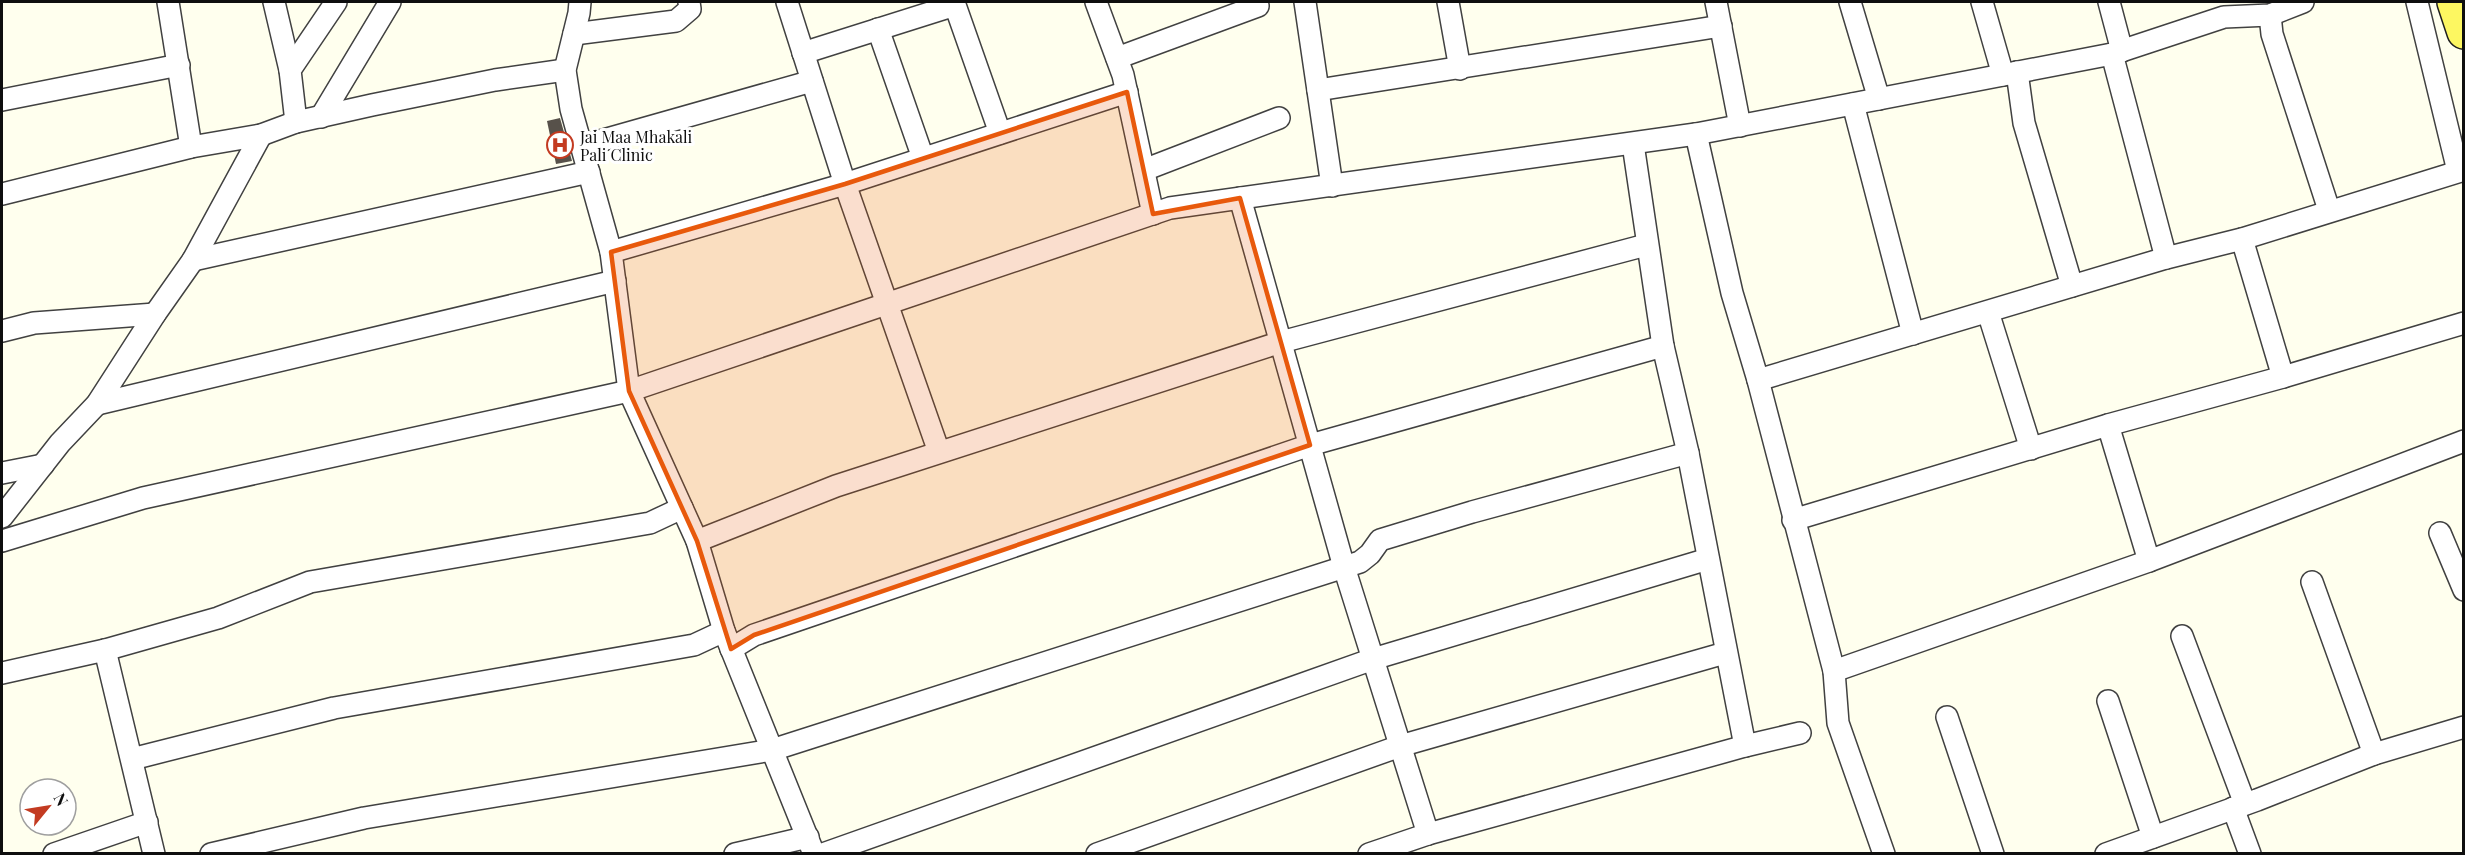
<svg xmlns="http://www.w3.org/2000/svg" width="2465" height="855" viewBox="0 0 2465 855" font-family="'Playfair Display',serif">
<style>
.building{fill:#57514a}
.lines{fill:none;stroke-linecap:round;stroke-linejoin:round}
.minor-casing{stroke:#414141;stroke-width:24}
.primary-casing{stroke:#1f1f1f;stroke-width:36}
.minor{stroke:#fff;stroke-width:21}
.primary{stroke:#fdf761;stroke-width:33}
.marked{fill:#e8590c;fill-opacity:0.2;stroke:#e8590c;stroke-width:4.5;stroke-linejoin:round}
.labels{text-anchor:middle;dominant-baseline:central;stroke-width:6;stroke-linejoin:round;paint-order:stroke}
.poi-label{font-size:16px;fill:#0e0e0e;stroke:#fff;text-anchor:start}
</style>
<rect width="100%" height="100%" fill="#ffe"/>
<!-- building -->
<path class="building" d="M560 118 572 161 556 164 547 121Z"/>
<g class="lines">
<defs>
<g id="minor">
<path d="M168 2 191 147"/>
<path d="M274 2 290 70"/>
<path d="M580 2 579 13 565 70 571 109 611 252 629 391 697 541 724 631 814 854"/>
<path d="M787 2 845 184 939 452"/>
<path d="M1096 2 1123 75 1153 214"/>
<path d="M1305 2 1332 186"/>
<path d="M1448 2 1460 69"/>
<path d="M1716 2 1740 126"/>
<path d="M1850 2 1879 99"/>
<path d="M1982 2 2003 75"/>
<path d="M2109 2 2122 51"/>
<path d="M2417 2 2458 171"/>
<path d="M2270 15 2272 34 2329 210"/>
<path d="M878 29 923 158"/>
<path d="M574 34 676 21 690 9 689 2"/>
<path d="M803 53 955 5 1000 133"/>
<path d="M2112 54 2166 258"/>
<path d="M1117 58 1258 6"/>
<path d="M2017 72 2024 123 2072 286"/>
<path d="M1318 90 1721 26"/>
<path d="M2 100 179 65"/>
<path d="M1853 104 1913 334"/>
<path d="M321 117 390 2"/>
<path d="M296 122 290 70 336 2"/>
<path d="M1696 134 1732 293 1758 380 1834 671 1838 723 1884 854"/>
<path d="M1633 144 1663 346 1688 453 1745 746"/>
<path d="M582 146 812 81"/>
<path d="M1144 170 1279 118"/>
<path d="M2 194 191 147 261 135 296 122 372 105 495 80 565 70"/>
<path d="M1240 198 1344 567 1428 834"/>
<path d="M2242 239 2283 377"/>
<path d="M611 252 845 184 1127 92"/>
<path d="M193 260 589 172"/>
<path d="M1988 312 2031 449"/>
<path d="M2 331 34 323 155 314"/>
<path d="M1758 380 2166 258 2242 239 2464 170"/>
<path d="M97 404 615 281"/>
<path d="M2108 425 2149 561"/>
<path d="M2 473 43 465"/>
<path d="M2 517 60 443 97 404 155 314 193 260 261 135"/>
<path d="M1793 520 2108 425 2283 377 2464 323"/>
<path d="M2440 533 2464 590"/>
<path d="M2 541 143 498 629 391 1170 208 1696 134 2112 54 2224 17 2270 15 2303 2"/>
<path d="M697 541 836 486 1281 342 1646 245"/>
<path d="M2312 582 2374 754"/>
<path d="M2182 636 2245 804"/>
<path d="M731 649 754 635 1310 445 1663 346"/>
<path d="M105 650 154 854"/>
<path d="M1834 671 2149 561 2464 441"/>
<path d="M2 673 105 650 218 618 310 582 650 523 682 508"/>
<path d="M2108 701 2153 837"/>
<path d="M1947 717 1993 854"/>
<path d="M132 759 334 708 694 645 724 631"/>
<path d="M2233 808 2250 854"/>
<path d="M54 854 147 822"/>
<path d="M211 854 364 818 772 750 1360 562 1370 554 1380 540 1472 512 1688 453"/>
<path d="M735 854 808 837"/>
<path d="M823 854 1373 659 1708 559"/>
<path d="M1097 854 1400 746 1725 653"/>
<path d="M1369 854 1428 834 1745 746 1800 733"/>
<path d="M2106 854 2257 800 2374 754 2464 727"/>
</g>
<path id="primary" d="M2454 2 2464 32"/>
</defs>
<!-- minor casing -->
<use href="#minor" class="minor-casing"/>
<!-- primary casing -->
<use href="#primary" class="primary-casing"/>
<!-- minor -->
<use href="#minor" class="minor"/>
<!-- primary -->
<use href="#primary" class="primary"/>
</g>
<!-- marked area -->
<path class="marked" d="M1127 92 1153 214 1240 198 1310 445 754 635 731 649 697 541 629 391 611 252 845 184Z"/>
<!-- icons -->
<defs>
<symbol id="hospital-ring" viewBox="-11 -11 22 22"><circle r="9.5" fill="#fff" stroke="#c33b21" stroke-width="1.5"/><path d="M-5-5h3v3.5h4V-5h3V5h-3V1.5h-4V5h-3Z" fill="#c33b21"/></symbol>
</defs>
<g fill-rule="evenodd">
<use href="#hospital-ring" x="545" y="130" width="30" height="30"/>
</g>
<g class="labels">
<!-- poi labels -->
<g class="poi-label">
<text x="580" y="136">Jai Maa Mhakali<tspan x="580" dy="18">Pali Clinic</tspan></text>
</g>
</g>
<!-- border -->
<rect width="2465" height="855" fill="none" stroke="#0e0e0e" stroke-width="6"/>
<!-- north arrow -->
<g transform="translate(48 807) rotate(60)"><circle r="28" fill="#ffffff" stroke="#9f9f9f" stroke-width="1.5"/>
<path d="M0-4.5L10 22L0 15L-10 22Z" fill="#c33b21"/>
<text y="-9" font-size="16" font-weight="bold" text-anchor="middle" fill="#0e0e0e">N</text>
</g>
</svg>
